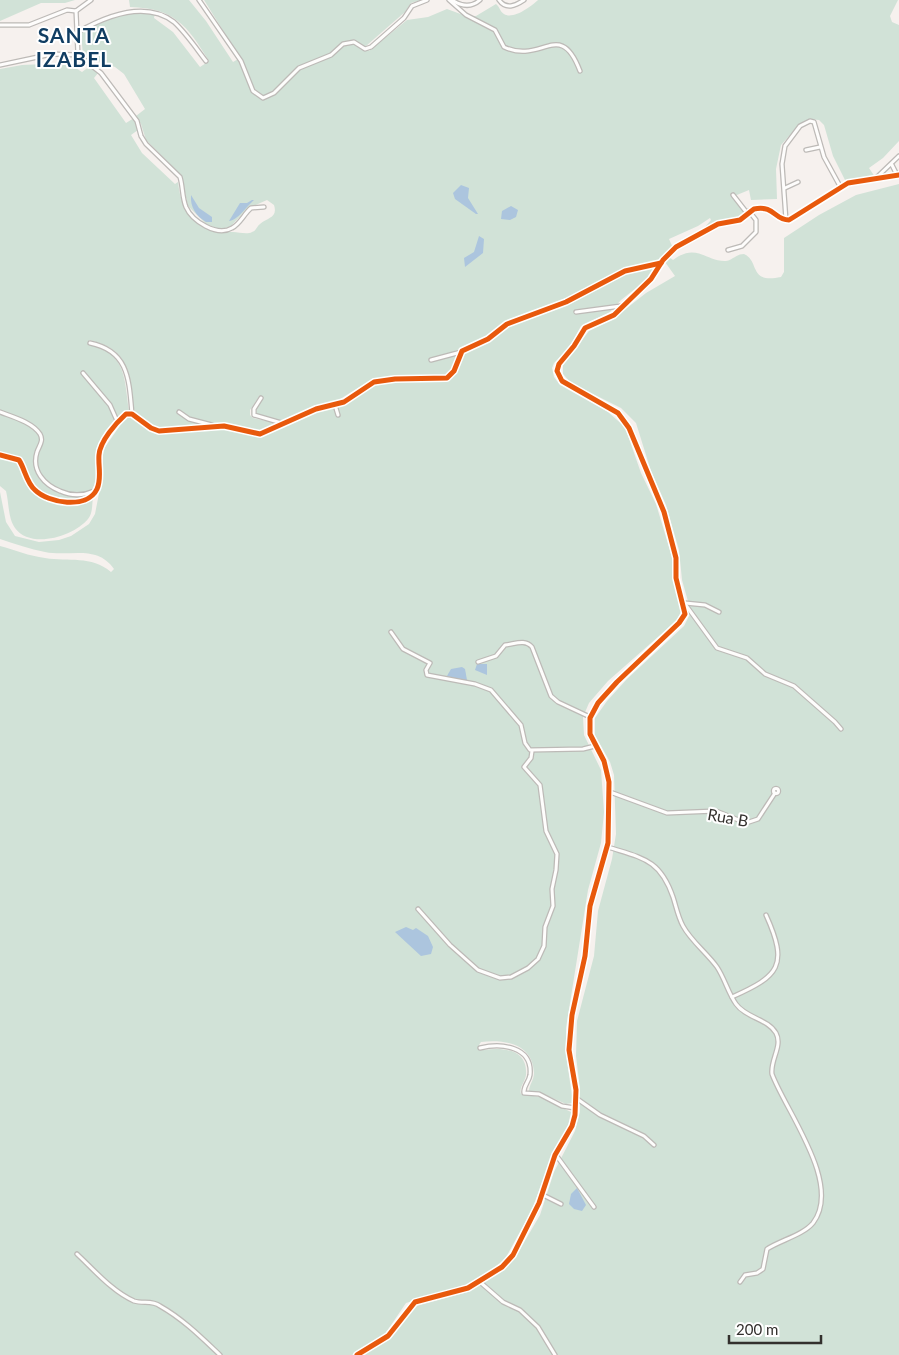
<svg xmlns="http://www.w3.org/2000/svg" width="899" height="1355" viewBox="0 0 899 1355" font-family="Lato,sans-serif">
<style>
.green{fill:#d1e2d7}
.water{fill:#acc5de}
.lines{fill:none;stroke-linecap:round;stroke-linejoin:round}
.minor-casing{stroke:#bdbab7;stroke-width:5.5}
.minor{stroke:#fefdfc;stroke-width:3}
.cycleway-casing{stroke:#fff;stroke-width:8}
.cycleway{stroke:#e8590c;stroke-width:5}
.labels{text-anchor:middle;dominant-baseline:central;stroke-width:4;stroke-linejoin:round;paint-order:stroke}
.street-label{font-size:16px;fill:#33302d;stroke:#fff}
.district-label{font-size:21px;font-weight:bold;letter-spacing:1px;fill:#103d62;stroke:#fff}
</style>
<rect width="100%" height="100%" fill="#f6f1ee"/>
<!-- green -->
<g class="green">
<path d="M0 0H75L65 3H41L0 21Z"/>
<path d="M129 0H189L206 21 233 62 240 58 204 0H421L411 3 405 12 366 46 369 51 407 20 428 17 447 9 466 16H476L496 4C500 7 500 12 504 14 513 20 532 6 538 0H898L890 16 892 22 899 25V141L883 158 869 168 875 177 846 182 833 156 824 125 819 120 809 119 799 125 781 145 776 169 777 199 751 200 749 190 732 197 744 212 736 220 718 222 699 234 711 220 710 218 698 226 669 239 673 248 659 262 620 270 563 301 504 323 484 339 430 361 458 353 454 368 447 376 401 377 369 381 337 401 307 410 285 422 256 414 257 405 263 398 260 395 250 410V415L253 418 280 424 258 432 221 424 165 429 155 427 135 412C125 375 135 351 89 340V344C127 354 124 378 129 411 116 414 98 439 96 452 95 462 99 473 95 483 88 506 54 502 38 490 27 481 29 465 20 457L0 453V69L22 65 68 63 82 72 90 66 98 73 94 78 126 123 134 118 138 130 131 135 142 153 175 184 178 182C182 217 198 233 233 232 239 232 247 235 252 232 256 231 257 226 260 224 268 217 278 218 274 205L267 200 247 209 230 227 219 229 206 224 188 206 181 175 146 140 141 124 136 116 145 109 124 74 115 67 83 56 81 33C110 13 120 11 155 13L154 18 173 32 200 67 209 61C187 25 174 8 130 7Z"/>
<path d="M899 184V1355H360L391 1337 413 1307 468 1292 504 1269 519 1251 540 1215 554 1172 575 1131 580 1112V1089L576 1056 577 1021 594 956 598 911 612 859 616 834 614 775 610 762 595 735V718L607 701 627 679 684 626 691 612 682 580 679 550 666 505 651 471 636 423 621 408 571 383 563 374V365L589 331 613 319 646 293 675 276 665 262 669 257 673 260C697 242 706 262 726 261 733 260 736 254 744 254 760 261 748 284 781 277L784 272V238L819 215 856 195Z"/>
<path d="M657 266 645 281 621 300 610 312 581 326 569 348 554 363 552 368 554 377 560 385 608 412 625 427 641 473 656 504 672 557 673 581 682 610 676 621 608 681 589 703 583 717 584 735 601 770 604 812 601 843 588 890 566 1028V1054L573 1103 566 1104 541 1093 529 1091C529 1085 534 1080 534 1073 533 1044 505 1039 481 1042L479 1045 484 1050C503 1047 528 1049 526 1075 525 1082 519 1087 521 1094L540 1097 571 1112 568 1126 551 1159 531 1212 505 1259 477 1281 406 1303 385 1334 352 1355H0V546C15 550 29 556 45 558 69 562 91 555 111 572L114 569C97 544 70 557 45 552 30 549 15 544 0 539V492L6 522 15 536 39 542 59 540 71 536 89 524 95 514 102 478 103 450 126 417H132L150 431 161 434 223 429 262 437 307 415 342 405 376 383 449 378 455 373 463 352 482 343 507 325 570 302 623 274Z"/>
<path d="M0 457 17 461C22 469 23 479 28 487 41 507 75 509 93 496 92 504 93 513 88 519 74 536 31 550 15 528 8 518 9 503 6 491L0 486Z"/>
</g>
<!-- water -->
<g class="water">
<path d="M461 185 469 188 468 198 478 214H476L455 199 453 193Z"/>
<path d="M191 195 199 208 212 217V222H206C196 216 190 207 191 195Z"/>
<path d="M252 200H254C247 206 237 221 229 221L240 203H247Z"/>
<path d="M511 206 518 210 516 217 510 220 501 219 502 211Z"/>
<path d="M479 236 484 239 483 253 465 267 464 258 474 252Z"/>
<path d="M477 664H487V675L475 670Z"/>
<path d="M462 667 465 669 467 680H461L447 676 451 669Z"/>
<path d="M406 927 413 930 416 928 428 936 433 947 431 954 421 956 395 932Z"/>
<path d="M577 1188 586 1205 582 1211 574 1209 569 1204 571 1194Z"/>
</g>
<g class="lines">
<defs>
<g id="minor">
<path d="M199 0 241 61 253 91 263 98 274 93 299 68 331 55 343 44 354 42 365 49 371 47 404 18 412 6 427 0"/>
<path d="M449 0 466 15 495 30 504 47C542 65 560 18 580 71"/>
<path d="M452 0C461 6 471 8 480 0"/>
<path d="M499 0C506 10 515 6 524 0"/>
<path d="M76 11 78 55"/>
<path d="M76 11 91 0"/>
<path d="M0 25H29L67 10 76 11"/>
<path d="M78 32C106 16 145 0 174 22 186 33 196 48 206 61"/>
<path d="M0 65 52 54 78 55 101 73 137 121 141 136 146 144 180 177C183 187 182 197 186 207 192 221 217 237 232 228 240 224 244 214 251 208L264 207"/>
<path d="M806 150 820 147"/>
<path d="M892 165 897 175"/>
<path d="M876 178 899 156"/>
<path d="M785 188 798 182"/>
<path d="M733 195 747 213"/>
<path d="M786 220 782 164 785 146 800 126 810 121 814 122 824 157 841 188"/>
<path d="M728 250 742 246 756 232V220L749 211"/>
<path d="M576 312 621 306"/>
<path d="M90 343C129 351 129 380 132 414"/>
<path d="M431 360 461 352"/>
<path d="M83 373 110 405 118 423"/>
<path d="M261 398 254 409V415L285 424"/>
<path d="M335 405 338 415"/>
<path d="M0 412C13 417 32 422 40 434 44 441 39 446 37 452 31 471 45 485 60 491 71 496 83 496 94 491"/>
<path d="M179 412 189 419 212 425"/>
<path d="M0 455 19 460C25 469 26 482 35 490 48 503 87 510 97 489 102 478 98 466 99 455 100 441 116 423 126 414H132L151 428 159 431 224 426 260 434 316 409 344 402 374 382 395 379 447 378 454 371 462 351 488 339 507 324 566 302 625 271 661 263"/>
<path d="M685 603 705 605 719 612"/>
<path d="M685 604 717 648 747 658 765 674 794 686 835 722 841 729"/>
<path d="M391 632 403 649 430 663 426 670 427 675 475 684 491 690 521 725 525 743 530 750 583 749 595 746"/>
<path d="M478 662 496 656 505 645C515 644 525 639 532 647L551 696 558 702 590 717"/>
<circle cx="776" cy="791" r="2.5"/>
<path d="M610 792 667 813 716 811 746 823 758 819 775 793"/>
<path d="M608 847C642 858 660 859 673 897 676 906 678 917 683 926 691 941 707 953 717 967 725 979 728 993 736 1004 746 1018 768 1019 776 1033 783 1046 770 1060 772 1074 785 1110 843 1184 813 1223 803 1235 781 1240 767 1249L763 1269 757 1273 745 1275 740 1282"/>
<path d="M418 909 450 945 478 970 500 978 511 977 528 968 538 959 544 946 545 927 553 906 552 889 556 870 557 854 546 831 540 785 524 767 531 758 532 751"/>
<path d="M732 997C779 976 789 966 766 915"/>
<path d="M480 1048C501 1043 533 1046 530 1075 529 1082 523 1086 524 1093L539 1094 562 1106 575 1108"/>
<path d="M576 1098 600 1115 644 1136 654 1145"/>
<path d="M556 1155 594 1207"/>
<path d="M541 1194 561 1204"/>
<path d="M77 1254C94 1270 113 1292 134 1301 143 1304 152 1300 160 1306 183 1319 201 1337 220 1355"/>
<path d="M480 1282 503 1302 520 1310 538 1327 555 1355"/>
<path d="M357 1355 388 1336 415 1302 468 1288 502 1267 513 1255 539 1203 555 1155 572 1126 575 1115 576 1090 569 1050 572 1015 585 956 590 906 608 843 609 782 604 761 590 734V718L598 703 617 682 679 623 685 614 676 578V558L664 512 629 428 618 413 562 381 557 371 559 364 574 346 585 328 614 315 651 279 663 260 676 247 718 224 740 220 754 209C775 205 774 220 789 220L848 183 899 175"/>
</g>
</defs>
<!-- minor casing -->
<use href="#minor" class="minor-casing"/>
<!-- minor -->
<use href="#minor" class="minor"/>
<defs>
<g id="cycleway">
<path d="M0 455 19 460C25 469 26 482 35 490 48 503 87 510 97 489 102 478 98 466 99 455 100 441 116 423 126 414H132L151 428 159 431 224 426 260 434 316 409 344 402 374 382 395 379 447 378 454 371 462 351 488 339 507 324 566 302 625 271 661 263"/>
<path d="M357 1355 388 1336 415 1302 468 1288 502 1267 513 1255 539 1203 555 1155 572 1126 575 1115 576 1090 569 1050 572 1015 585 956 590 906 608 843 609 782 604 761 590 734V718L598 703 617 682 679 623 685 614 676 578V558L664 512 629 428 618 413 562 381 557 371 559 364 574 346 585 328 614 315 651 279 663 260 676 247 718 224 740 220 754 209C775 205 774 220 789 220L848 183 899 175"/>
</g>
</defs>
<!-- cycleway casing -->
<use href="#cycleway" class="cycleway-casing"/>
<!-- cycleway -->
<use href="#cycleway" class="cycleway"/>
</g>
<g class="labels">
<!-- street labels -->
<g class="street-label">
<text transform="translate(728 817) rotate(10)">Rua B</text>
</g>
<!-- district labels -->
<g class="district-label">
<text x="74" y="34">SANTA<tspan x="74" dy="24">IZABEL</tspan></text>
</g>
</g>
<!-- scale -->
<path d="M729 1335v8h92v-8" fill="none" stroke="#33302d" stroke-width="2.5"/>
<text x="736" y="1335" font-size="15" fill="#33302d" stroke="#ffffff" stroke-width="4" paint-order="stroke">200 m</text>
</svg>
